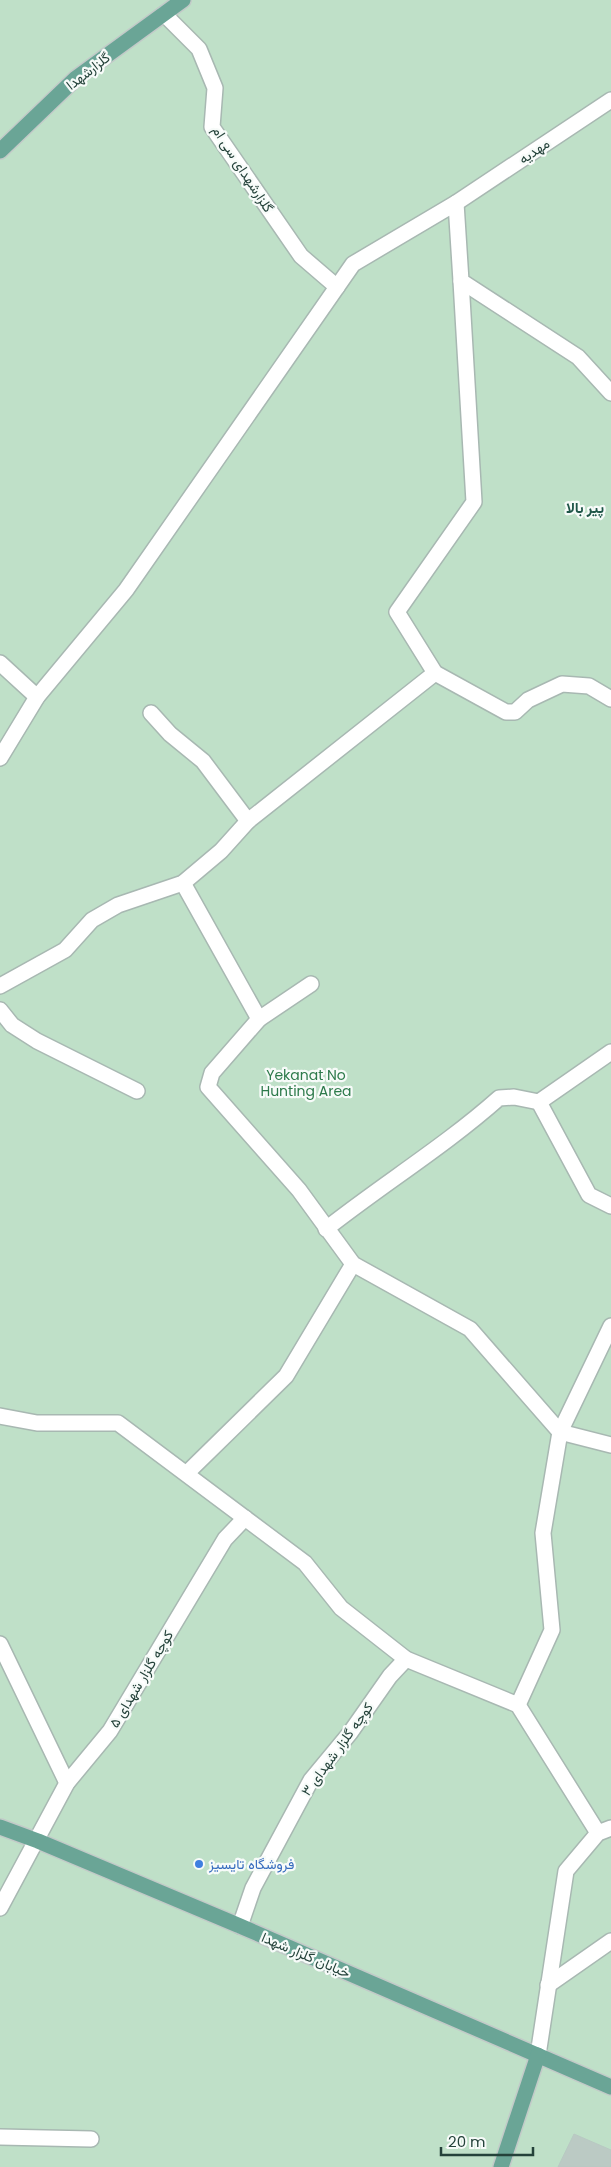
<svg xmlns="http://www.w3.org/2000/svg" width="611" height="2167" viewBox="0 0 611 2167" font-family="Poppins,Vazirmatn,sans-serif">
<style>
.green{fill:#bfe0c8}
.building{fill:#bbcac4;stroke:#b8c9c2}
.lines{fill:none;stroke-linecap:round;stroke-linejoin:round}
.minor-casing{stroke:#a8b8b2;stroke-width:18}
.major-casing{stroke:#c2cac8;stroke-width:18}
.minor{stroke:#fff;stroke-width:15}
.major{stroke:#6aa596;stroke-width:15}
.shop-dot{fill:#3f7fe0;stroke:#f7fbf9;stroke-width:2}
.labels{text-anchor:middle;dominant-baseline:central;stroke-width:4.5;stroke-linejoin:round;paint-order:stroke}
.street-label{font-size:14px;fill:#24423a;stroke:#f7fbf9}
.park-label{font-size:14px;fill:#2d7a4b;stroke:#f7fbf9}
.shop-label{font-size:14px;fill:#366cbe;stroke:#f7fbf9;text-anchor:start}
.neighbourhood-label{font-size:15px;font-weight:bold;fill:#1f5548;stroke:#f7fbf9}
</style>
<rect width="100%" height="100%" fill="#e6efeb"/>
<!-- green -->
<rect class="green" x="0" y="0" width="611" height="2167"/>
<!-- building -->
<path class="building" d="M574 2134 611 2150V2167H558Z"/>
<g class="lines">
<defs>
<g id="minor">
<path d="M164 14 199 49 215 88 212 127 301 256 337 287"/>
<path d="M456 203 611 100"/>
<path d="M461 281 474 502 397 612 435 673 506 712H515L528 700 562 684 589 686 611 699"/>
<path d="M0 663 37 697"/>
<path d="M151 713 170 734 203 761 248 821"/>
<path d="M0 758 37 697 126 590 353 264 456 203 461 281 578 357 611 393"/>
<path d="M183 883 259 1019"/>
<path d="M311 984 259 1019 212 1073 208 1087 299 1190 353 1264 470 1329 560 1432 611 1445"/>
<path d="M0 986 65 950 92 920 118 905 183 883 221 851 248 821 435 673"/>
<path d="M0 1010 12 1025 37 1041 137 1091"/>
<path d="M611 1052 539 1102 589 1195 611 1206"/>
<path d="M326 1229C383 1184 445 1146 499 1098L514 1097 539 1102"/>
<path d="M0 1416 37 1423H118L305 1563 341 1608 406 1659 518 1705 598 1833"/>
<path d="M187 1473 286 1376 353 1264"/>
<path d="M0 1644 67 1783"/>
<path d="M518 1705 552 1630 543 1533 560 1432 611 1326"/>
<path d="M0 1908 67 1783 110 1731 225 1539 245 1518"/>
<path d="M240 1926 253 1888 311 1780 350 1733 390 1676 406 1659"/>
<path d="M548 1985 611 1941"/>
<path d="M538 2055 566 1871 598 1833 611 1828"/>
<path d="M0 2137 91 2139"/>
</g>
<g id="major">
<path d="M0 151 76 78 183 0"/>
<path d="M0 1827 38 1841 240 1926 611 2087"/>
<path d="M501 2167 538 2055"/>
</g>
</defs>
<!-- minor casing -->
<use href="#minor" class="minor-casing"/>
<!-- major casing -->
<use href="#major" class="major-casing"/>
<!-- minor -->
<use href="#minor" class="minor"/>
<!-- major -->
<use href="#major" class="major"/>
</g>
<!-- markers -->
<circle class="shop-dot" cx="199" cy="1864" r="5"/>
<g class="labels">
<!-- street labels -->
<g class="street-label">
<text transform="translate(88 71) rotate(-38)">گلزارشهدا</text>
<text transform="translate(534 151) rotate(-34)">مهدیه</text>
<text transform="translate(243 169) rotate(57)">گلزارشهدای سی ام</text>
<text transform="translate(141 1679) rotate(-59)">کوچه گلزار شهدای ۵</text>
<text transform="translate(337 1749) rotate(-54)">کوچه گلزار شهدای ۳</text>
<text transform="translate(306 1955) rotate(23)">خیابان گلزار شهدا</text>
</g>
<!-- park labels -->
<g class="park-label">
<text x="306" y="1075">Yekanat No<tspan x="306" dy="16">Hunting Area</tspan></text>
</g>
<!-- shop labels -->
<g class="shop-label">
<text x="209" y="1864">فروشگاه تایسیز</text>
</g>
<!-- neighbourhood labels -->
<g class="neighbourhood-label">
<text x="585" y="507">پیر بالا</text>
</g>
</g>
<!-- scale -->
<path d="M441 2147v8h92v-8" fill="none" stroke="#24423a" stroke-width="2.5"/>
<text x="448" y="2147" font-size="15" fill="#24423a" stroke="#f7fbf9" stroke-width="4" paint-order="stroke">20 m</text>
</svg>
